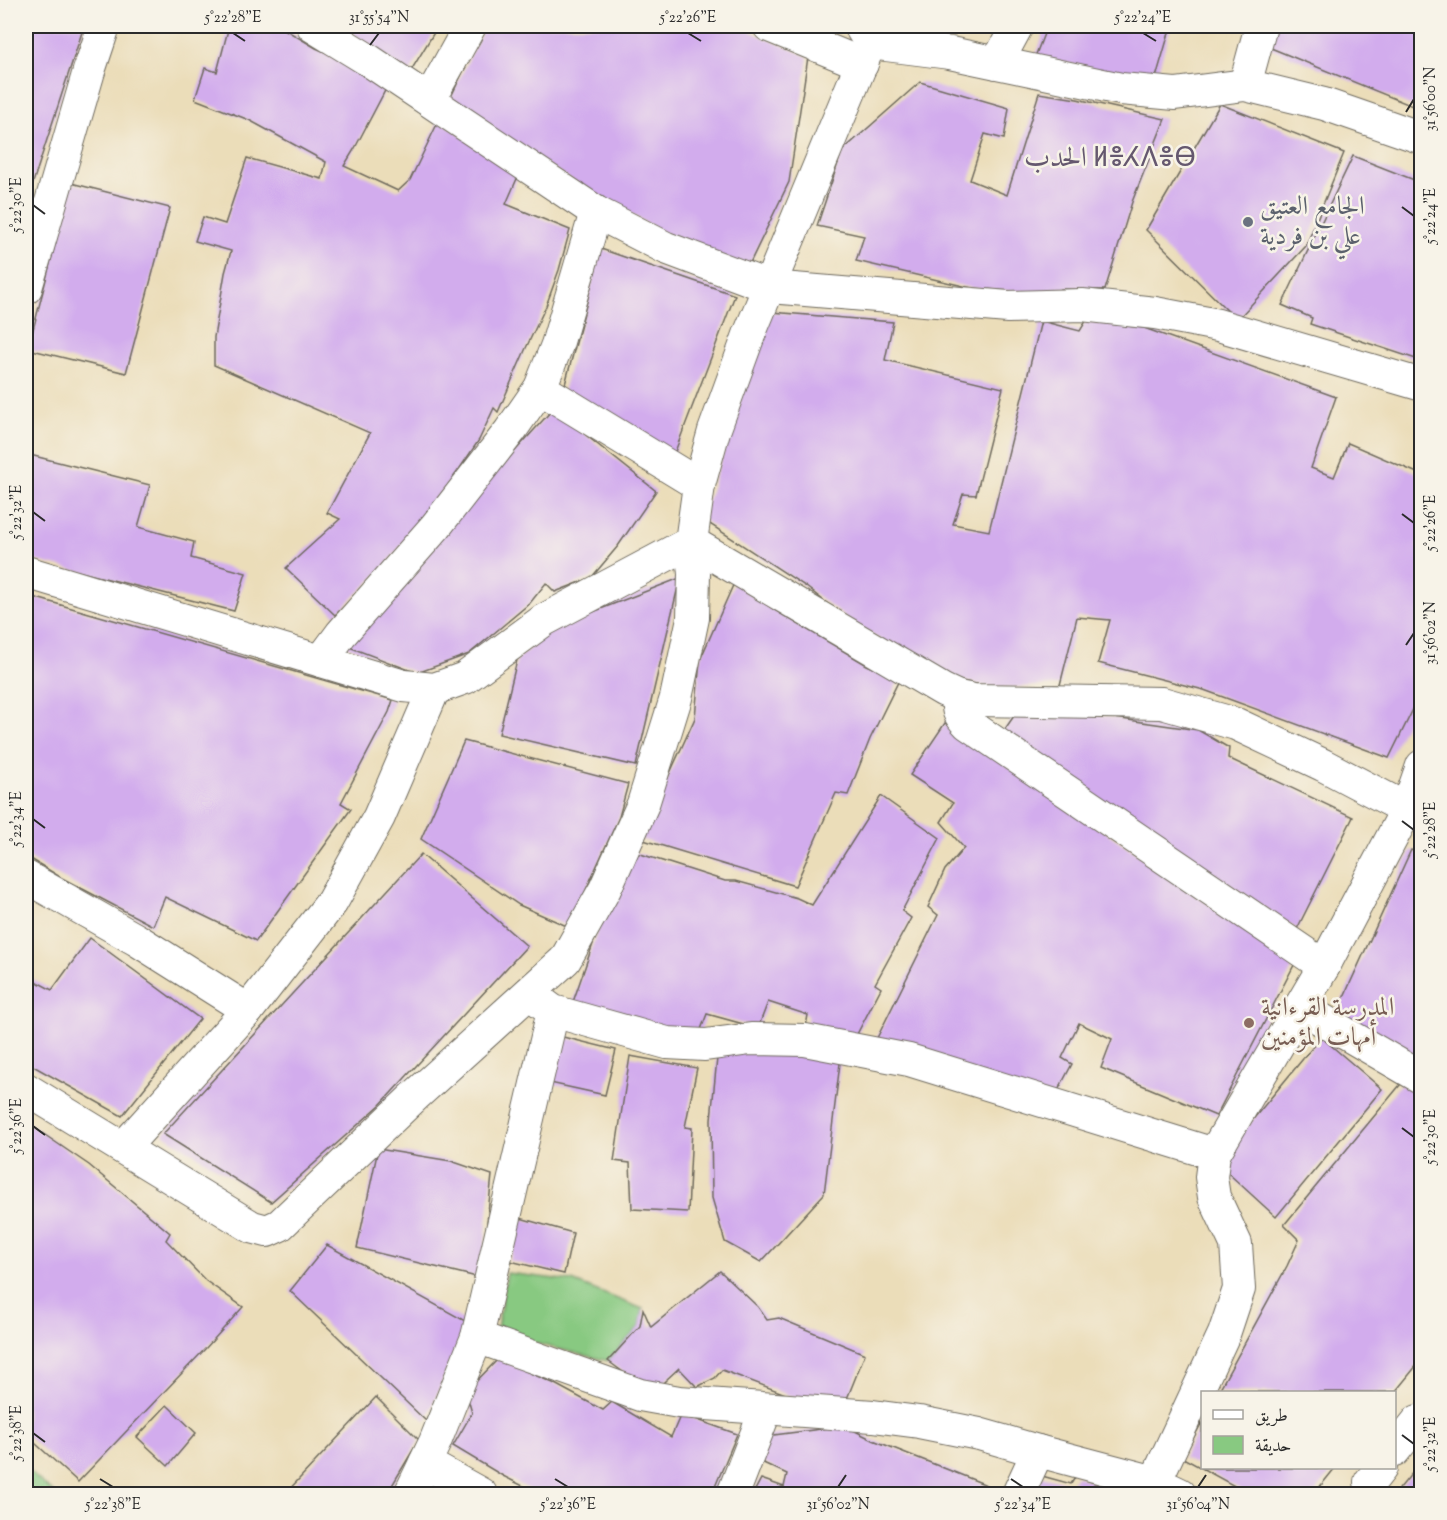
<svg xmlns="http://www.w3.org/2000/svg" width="1447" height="1520" viewBox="0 0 1447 1520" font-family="'Sorts Mill Goudy',Amiri,'Noto Sans Tifinagh',serif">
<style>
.green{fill:#88c981;stroke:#5a7a56;stroke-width:1.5}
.building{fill:#d2aced}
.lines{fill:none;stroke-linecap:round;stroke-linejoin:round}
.street-casing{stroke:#6e695d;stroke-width:34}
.street{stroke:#fff;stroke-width:32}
.ticks{fill:none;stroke:#2b2b2b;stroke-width:2}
.worship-dot{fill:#6b7280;stroke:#f7f3e8;stroke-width:2}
.education-dot{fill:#8d6e63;stroke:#f7f3e8;stroke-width:2}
.labels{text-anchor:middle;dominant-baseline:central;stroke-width:5;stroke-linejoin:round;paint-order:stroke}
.worship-label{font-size:26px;fill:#5b616d;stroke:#f7f3e8;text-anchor:start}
.education-label{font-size:26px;fill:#785e54;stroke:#f7f3e8;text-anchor:start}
.quarter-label{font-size:28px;fill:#65586f;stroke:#f7f3e8}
.neatline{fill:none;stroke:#2b2b2b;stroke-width:2}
.ticks-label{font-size:15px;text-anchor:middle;fill:#2b2b2b}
</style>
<rect width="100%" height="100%" fill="#f7f3e8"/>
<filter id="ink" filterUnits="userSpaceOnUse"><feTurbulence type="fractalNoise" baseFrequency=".0167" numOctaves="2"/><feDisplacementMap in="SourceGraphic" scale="12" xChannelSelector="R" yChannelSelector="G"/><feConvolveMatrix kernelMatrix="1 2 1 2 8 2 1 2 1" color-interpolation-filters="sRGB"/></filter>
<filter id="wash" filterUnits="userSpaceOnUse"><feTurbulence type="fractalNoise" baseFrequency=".008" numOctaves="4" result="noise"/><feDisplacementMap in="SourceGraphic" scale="24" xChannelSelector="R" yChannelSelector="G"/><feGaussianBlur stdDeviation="1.35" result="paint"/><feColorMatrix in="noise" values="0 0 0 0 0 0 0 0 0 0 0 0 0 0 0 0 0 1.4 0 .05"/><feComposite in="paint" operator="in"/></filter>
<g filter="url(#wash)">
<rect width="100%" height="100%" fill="#ebddb9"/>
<!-- green -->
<g class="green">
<path d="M507 1273 572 1281 643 1309 640 1326 608 1361 496 1334Z"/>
<path d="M26 1469 55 1494H26Z"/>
</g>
<g id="blocks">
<!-- building -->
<g class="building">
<path d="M26 26H84L26 204Z"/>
<path d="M229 26H279L316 48 390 81 355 148 344 166 398 191 410 180 439 120 519 174 506 204 570 230 559 270 546 306 526 348 498 412 494 408 479 440 454 477 383 569 335 615 286 568 340 519 327 513 370 433 214 365V337L225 273 231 251 195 241 203 217 225 224 247 158 322 179 326 162 249 120 195 99 205 68 217 72Z"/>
<path d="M358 26H438L409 74 353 34Z"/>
<path d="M485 26H738L808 57 789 182 748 267 679 242 496 136 448 103Z"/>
<path d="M1047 26H1171L1155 81 1035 57Z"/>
<path d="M1272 26H1422V110L1266 46Z"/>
<path d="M920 82 1009 108 1004 139 985 134 970 180 1007 195 1039 93 1077 99 1165 119 1132 202 1105 290 1061 289 1051 297 1023 292 972 288 856 261 864 236 817 226 842 151Z"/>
<path d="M1220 104 1344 153 1306 246 1237 320 1146 230Z"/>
<path d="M1353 156 1422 183V361L1310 324 1312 318 1282 305Z"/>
<path d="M71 183 170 208 126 373 28 349Z"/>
<path d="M601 249 735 295 673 457 563 392Z"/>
<path d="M771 312 893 322 885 360 1003 388 976 495 963 494 953 524 989 531 1041 321 1080 331 1086 321 1144 328 1336 397 1311 468 1334 477 1348 443 1422 475V533L1416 547 1422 549V691L1389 758 1204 690 1098 663 1110 620 1077 617 1060 685 995 688 953 679 859 628 805 586 702 519 742 394Z"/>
<path d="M553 409 656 491 618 546 591 578 555 592 546 583 530 603 469 654 417 673 341 644Z"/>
<path d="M26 454 150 485 138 527 194 542 191 558 246 573 234 611 26 558Z"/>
<path d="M680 578 636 766 499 734 517 660 552 628Z"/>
<path d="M734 583 776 611 867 665 899 680 870 739 848 795 836 793 795 886 640 839 695 718 700 660Z"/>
<path d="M26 595 393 700 389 712 341 803 351 809 256 941 165 897 153 926 60 877 26 856Z"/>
<path d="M1072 712 1198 730 1229 748 1228 758 1353 817 1297 929 1000 736 1014 716Z"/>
<path d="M945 723 1145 859 1294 965 1216 1116 1101 1068 1112 1039 1079 1023 1062 1058 1072 1064 1053 1100 876 1040 938 915 928 907 945 870 964 848 941 822 953 803 910 775Z"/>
<path d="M464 741 628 784 619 817 569 927 519 905 421 839Z"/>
<path d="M881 796 940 838 902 911 911 918 875 984 881 988 855 1038 805 1032 808 1015 768 1002 758 1028 707 1014 698 1037 573 1002 605 909 631 851 725 881H736L797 898 812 905Z"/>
<path d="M1411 850 1422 854V1063L1337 1012Z"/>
<path d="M421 854 527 946 380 1105 271 1202 163 1134Z"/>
<path d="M90 938 200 1019 122 1116 26 1062V976L52 990Z"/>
<path d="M563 1037 616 1050 605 1095 550 1083Z"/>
<path d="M1321 1037 1382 1089 1276 1217 1217 1163Z"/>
<path d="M718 1048 841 1055 824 1194 761 1262 725 1242 712 1198 711 1119Z"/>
<path d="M630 1056 697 1068 685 1127 692 1128 688 1212 632 1209 630 1163 614 1161Z"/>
<path d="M1405 1079 1422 1090V1359L1395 1392H1218L1287 1266 1299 1240 1284 1225Z"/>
<path d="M26 1122 89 1165 170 1233 166 1240 206 1281 243 1307 205 1349 78 1482 26 1435Z"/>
<path d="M378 1149 451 1161 492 1175 481 1278 357 1248Z"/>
<path d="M520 1218 573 1233 564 1274 510 1261Z"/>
<path d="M327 1245 467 1322 426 1421 290 1291Z"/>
<path d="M720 1271 758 1307 767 1320 779 1318 865 1354 842 1411 791 1396 722 1370 715 1378 697 1387 679 1368 652 1393 608 1361 640 1326 643 1309 651 1327Z"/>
<path d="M498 1359 553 1383 603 1410 612 1402 671 1437 681 1414 737 1434 712 1494H539L503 1476 453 1446 472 1413 466 1392Z"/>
<path d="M376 1397 419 1440 387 1494H285Z"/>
<path d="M167 1405 196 1433 168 1466 137 1437Z"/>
<path d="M1202 1422V1468H1335L1314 1494H1249L1183 1458Z"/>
<path d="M845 1426 873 1440 984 1484 1000 1494H753L761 1479 784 1487 787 1474 757 1460 766 1436Z"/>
<path d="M1422 1461V1494H1395Z"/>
<path d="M1042 1476 1071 1484 1076 1476 1124 1494H1035Z"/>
</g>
</g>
</g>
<g filter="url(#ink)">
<use href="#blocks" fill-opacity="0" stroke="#6e695d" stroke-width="1.5"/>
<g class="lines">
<defs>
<g id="street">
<path d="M313 26 370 61 596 212 666 248 770 287 1008 307 1082 305 1155 313 1218 325 1422 385"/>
<path d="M769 26 862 64"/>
<path d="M870 43 950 53 1121 89 1175 94 1245 85 1324 104 1422 138"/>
<path d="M997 63 1017 26"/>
<path d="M1245 85 1261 26"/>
<path d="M429 100 470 26"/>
<path d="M26 288 89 71 104 26"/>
<path d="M540 388 699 485"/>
<path d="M26 572 404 686 434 689 465 678 544 620 691 542 943 690 958 697 973 700 1162 703 1236 724 1323 765 1422 817"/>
<path d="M321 661 341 634 436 526 510 431 540 388 557 345 596 212"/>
<path d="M958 697C957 710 958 714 968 724L1324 966"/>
<path d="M26 877 137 940 248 1010"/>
<path d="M529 993 553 1011 667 1043 705 1045 751 1039 805 1040 909 1060 1214 1154 1324 966 1407 809 1422 766"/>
<path d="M1300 1007 1422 1078"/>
<path d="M26 1089 252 1227 267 1231 280 1225 415 1096 565 960 605 889 643 804 676 698 693 618 694 574 691 542 699 485 714 431 749 335 870 43 860 26"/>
<path d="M123 1148 248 1010 332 902 379 817 434 689"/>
<path d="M477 1337 640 1395 679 1402 873 1416 919 1422 979 1434 1038 1451 1155 1482 1180 1494"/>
<path d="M1394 1451 1418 1421 1422 1420"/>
<path d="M425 1463 481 1494"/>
<path d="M1155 1482 1224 1334 1239 1289 1236 1244 1214 1197 1211 1177 1214 1154"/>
<path d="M1370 1482 1381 1468"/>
<path d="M410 1494 435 1442 477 1337 553 1011"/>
<path d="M733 1494 766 1409"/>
<path d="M1018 1494 1038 1451"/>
</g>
</defs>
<!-- street casing -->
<use href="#street" class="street-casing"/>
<!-- street -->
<use href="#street" class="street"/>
</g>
</g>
<!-- ticks -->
<path class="ticks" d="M233 33 245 41M688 33 701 41M1143 33 1156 41M370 45 379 33M1406 112 1414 99M33 205 45 214M1402 207 1414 216M33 512 45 521M1402 514 1414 523M1406 645 1414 633M33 819 45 828M1402 821 1414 830M33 1126 45 1135M1402 1128 1414 1137M33 1433 45 1442M1402 1435 1414 1444M100 1479 113 1487M555 1479 568 1487M1011 1479 1023 1487M838 1487 846 1475M1198 1487 1206 1475"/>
<!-- markers -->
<circle class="worship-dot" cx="1248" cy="222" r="6"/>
<circle class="education-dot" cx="1249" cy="1023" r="6"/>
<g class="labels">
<!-- worship labels -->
<g class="worship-label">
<text x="1260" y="207">الجامع العتيق<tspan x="1260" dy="30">علي بن فردية</tspan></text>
</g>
<!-- education labels -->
<g class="education-label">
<text x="1261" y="1008">المدرسة القرءانية<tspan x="1261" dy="30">أمهات المؤمنين</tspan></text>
</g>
<!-- quarter labels -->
<g class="quarter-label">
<text x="1110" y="159">الحدب ⵍⴻⵃⴷⴻⴱ</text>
</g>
</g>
<!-- margin -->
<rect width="1447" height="1520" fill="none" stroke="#f7f3e8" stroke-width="66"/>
<!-- legend -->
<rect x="1201" y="1391" width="195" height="78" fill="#f7f3e8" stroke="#a5a39c" stroke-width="1.5"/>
<rect x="1213" y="1410" width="30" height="9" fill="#ffffff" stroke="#a5a39c" stroke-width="1.5"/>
<text x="1255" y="1421" font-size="18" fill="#2b2b2b">طريق</text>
<rect x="1213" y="1436" width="30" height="18" fill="#88c981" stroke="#a5a39c" stroke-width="1.5"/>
<text x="1255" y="1451" font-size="18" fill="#2b2b2b">حديقة</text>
<rect x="33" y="33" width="1381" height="1454" class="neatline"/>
<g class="ticks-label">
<text x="233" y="22">5°22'28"E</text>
<text x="379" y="22">31°55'54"N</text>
<text x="688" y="22">5°22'26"E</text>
<text x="1143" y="22">5°22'24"E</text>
<text transform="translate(1430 99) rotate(-90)" y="5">31°56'00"N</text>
<text transform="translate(16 205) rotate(-90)" y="5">5°22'30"E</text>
<text transform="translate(1430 216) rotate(-90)" y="5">5°22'24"E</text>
<text transform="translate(16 512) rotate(-90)" y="5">5°22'32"E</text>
<text transform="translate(1430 523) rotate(-90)" y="5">5°22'26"E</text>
<text transform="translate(1430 633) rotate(-90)" y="5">31°56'02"N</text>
<text transform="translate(16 819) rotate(-90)" y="5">5°22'34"E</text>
<text transform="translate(1430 830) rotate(-90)" y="5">5°22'28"E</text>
<text transform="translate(16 1126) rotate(-90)" y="5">5°22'36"E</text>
<text transform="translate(1430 1137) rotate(-90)" y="5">5°22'30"E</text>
<text transform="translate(16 1433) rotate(-90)" y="5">5°22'38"E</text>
<text transform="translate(1430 1444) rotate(-90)" y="5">5°22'32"E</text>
<text x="113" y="1509">5°22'38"E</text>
<text x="568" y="1509">5°22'36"E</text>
<text x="838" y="1509">31°56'02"N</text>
<text x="1023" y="1509">5°22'34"E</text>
<text x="1198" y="1509">31°56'04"N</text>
</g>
</svg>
